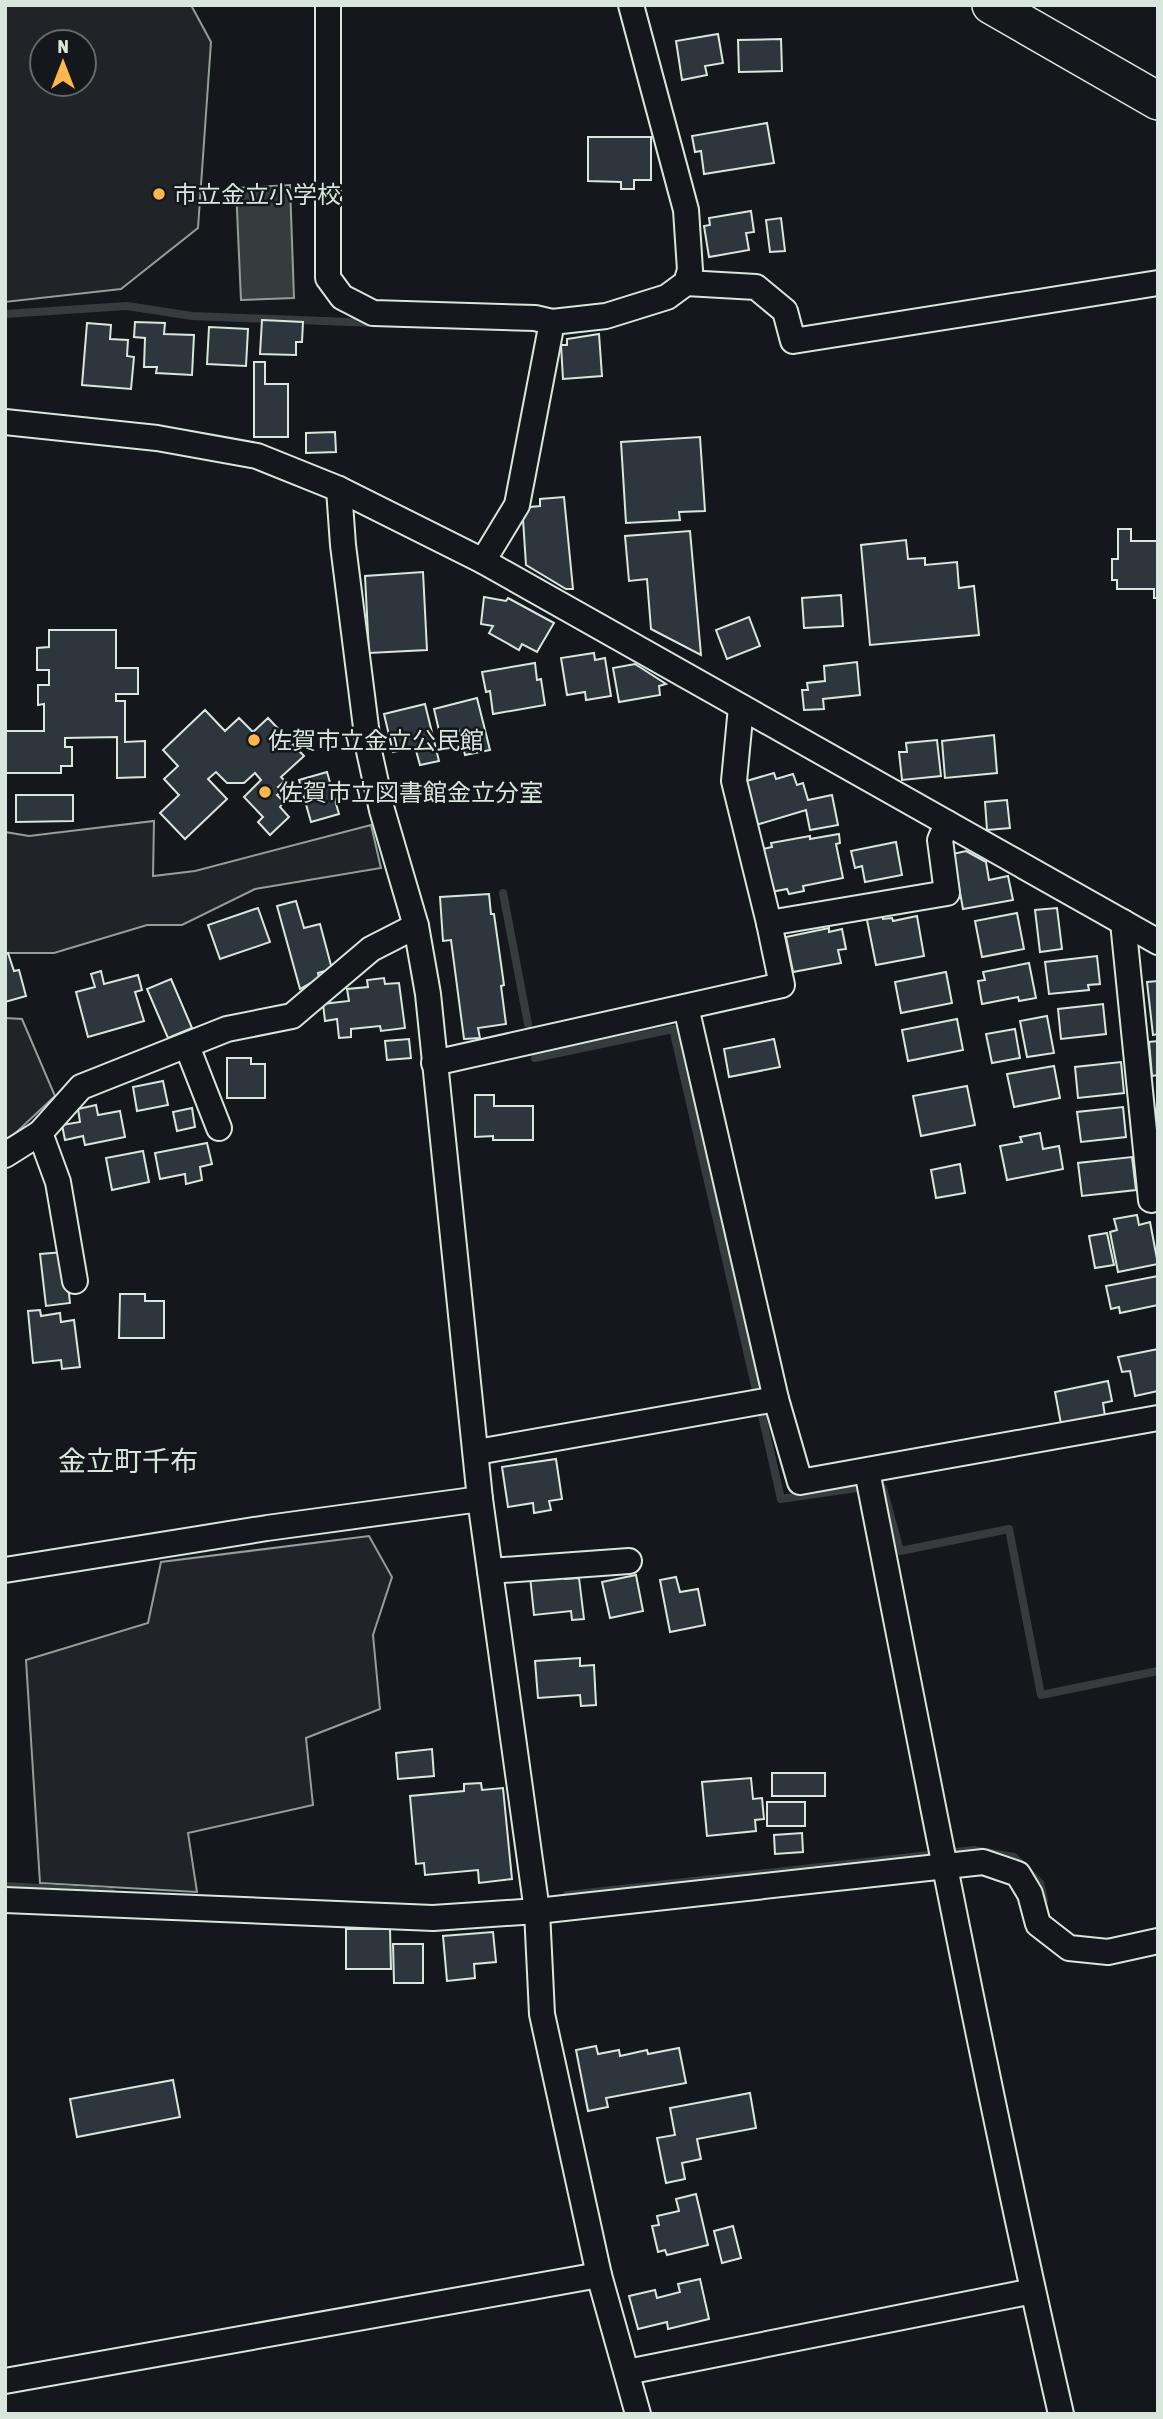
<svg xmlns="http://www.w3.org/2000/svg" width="1163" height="2419" viewBox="0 0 1163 2419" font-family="'Asap Condensed','Noto Sans JP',sans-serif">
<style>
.green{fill:#202428;stroke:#939e99;stroke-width:2;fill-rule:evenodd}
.water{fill:#363b3e;stroke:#939e99;stroke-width:2}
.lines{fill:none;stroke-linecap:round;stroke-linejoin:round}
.stream{stroke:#363b3e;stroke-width:8}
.building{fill:#2c363c;stroke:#d8e6dc;stroke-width:2}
.minor-casing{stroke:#d8e6dc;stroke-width:28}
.primary-casing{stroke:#d8e6dc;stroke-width:40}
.minor{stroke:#14181c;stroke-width:24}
.primary{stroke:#14181c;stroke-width:37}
.poi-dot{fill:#ffb74d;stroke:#14181c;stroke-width:2.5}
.labels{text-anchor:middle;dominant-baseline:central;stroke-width:5;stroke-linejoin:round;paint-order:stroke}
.poi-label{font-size:24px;fill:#d8e6dc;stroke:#14181c;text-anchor:start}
.quarter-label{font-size:28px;fill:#d8e6dc;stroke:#14181c}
</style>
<rect width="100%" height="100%" fill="#14181c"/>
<!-- green -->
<g class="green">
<path d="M5 5H191L211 42 198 228 121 289 5 302ZM42 42H84V84H42Z"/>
<path d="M154 821 153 876 195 871 371 825 381 868 255 889 182 925H147L54 953H5V832L29 836Z"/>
<path d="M5 1018 22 1019 55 1096 5 1143Z"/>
<path d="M369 1536 392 1577 373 1635 380 1709 306 1738 313 1805 188 1833 197 1892 40 1883 26 1660 148 1623 161 1562Z"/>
</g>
<!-- water -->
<path class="water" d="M290 185 294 298 241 300 236 188Z"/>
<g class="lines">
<!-- stream -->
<g class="stream">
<path d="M5 314 127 306 192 316 375 323"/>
<path d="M503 893 528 1024"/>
<path d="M535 1058 673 1029 756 1390"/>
<path d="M762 1415 781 1499 857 1488"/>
<path d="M883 1488 900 1551 1009 1529 1041 1695 1158 1671"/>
<path d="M5 1886 111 1892"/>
<path d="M567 1895 974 1850 1014 1857 1040 1883 1044 1900"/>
</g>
</g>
<!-- building -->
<g class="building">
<path d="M718 34 723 63 705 66 707 75 682 80 676 41Z"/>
<path d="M781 39 782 71 739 72 738 40Z"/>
<path d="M767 123 774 163 704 174 701 151 695 152 692 136Z"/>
<path d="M588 137H651V180H634V189H621V182L588 181Z"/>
<path d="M751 211 754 232 746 233 749 250 709 257 704 226 710 225 709 218Z"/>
<path d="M781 218 785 251 770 252 766 220Z"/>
<path d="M262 320 303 322 302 342H296V355L260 354Z"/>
<path d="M135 322 165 323 164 334 194 335 192 375 156 373 157 367H144L145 338 134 337Z"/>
<path d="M87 323 111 325 110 339 128 340 127 356 134 357 131 389 82 385Z"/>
<path d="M209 327 248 329 246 366 207 364Z"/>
<path d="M599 334 602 376 563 379 561 345H567V339Z"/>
<path d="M254 362H265V384H288V437H254Z"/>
<path d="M335 432 336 452 306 453V433Z"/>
<path d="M700 437 705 511 679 512 680 520 626 523 621 442Z"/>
<path d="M564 497 573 589H566L526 565 523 519 530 507 540 506V499Z"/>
<path d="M1118 529H1131V541H1158V598H1154V589H1117V580H1112V559H1118Z"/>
<path d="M690 531 701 655 651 629 647 579 629 581 625 536Z"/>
<path d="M906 540 908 559 925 558V565L957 562 959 588 974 586 979 635 870 645 861 545Z"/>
<path d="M423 572 427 650 369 653 365 576Z"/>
<path d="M841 595 843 626 804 628 802 598Z"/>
<path d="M484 597 506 601 508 598 554 623 537 652 522 644 519 650 489 633 493 626 481 624Z"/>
<path d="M749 617 760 646 727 659 716 630Z"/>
<path d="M49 630H116V668H138V694H116V701H125V742L145 741V777L117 778V737L65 738V747H72V766H61V773H5V731H44V704L38 705V685H49V670H37V648L49 647Z"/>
<path d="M594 653 595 660 605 658 611 696 586 700 585 692 567 695 561 658Z"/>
<path d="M857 662 860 695 823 699 824 709 804 710 802 690H808L807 683 825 681 824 666Z"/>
<path d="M535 663 537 680 541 679 545 705 493 714 490 691 486 692 482 672Z"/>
<path d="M635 664 666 684 659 686 660 695 619 702 613 668Z"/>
<path d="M477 698 490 750 465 755 459 730 440 735 434 709Z"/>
<path d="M425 704 439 761 420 765 415 747 393 752 384 714Z"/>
<path d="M205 710 225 731 239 718 253 732 268 718 304 756 281 777 285 781 278 787 282 791 277 795 284 802 280 807 289 817 270 835 258 822 263 817 244 797 261 780 255 773 244 783H227L216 772 208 779 227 799 185 839 160 813 179 795 164 779 178 766 163 750Z"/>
<path d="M994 735 997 773 945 778 942 741Z"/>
<path d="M937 740 941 776 902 780 899 752H907L906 743Z"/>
<path d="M327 772 339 814 311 822 299 780Z"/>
<path d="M774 773 776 779 793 774 797 785 803 783 808 800 832 795 838 825 810 830 806 810 756 825 743 782Z"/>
<path d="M16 795H73V821L16 822Z"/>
<path d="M1007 800 1010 828 987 830 985 802Z"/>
<path d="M839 834 840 843 836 844 843 878 803 886 804 891 789 894 787 889 771 892 763 849 772 847 771 843 810 836V839Z"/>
<path d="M896 842 902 875 865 882 862 866 855 868 851 851Z"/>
<path d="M966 851 986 862 989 880 1008 876 1013 900 963 909 953 854Z"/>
<path d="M489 894 491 914H494L504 985 501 986 506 1024 478 1028 480 1038 464 1039 451 940 443 941 440 897Z"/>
<path d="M296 901 304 928 320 924 332 969 318 973 319 978 300 989 277 906Z"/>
<path d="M258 908 270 942 220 959 208 925Z"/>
<path d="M1057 908 1062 949 1040 952 1035 910Z"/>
<path d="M882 913 883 919 892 918 893 921 917 916 924 956 876 965 866 915Z"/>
<path d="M1017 913 1024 949 982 957 975 921Z"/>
<path d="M829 928V932L842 929 846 949 838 950 841 963 793 972 786 937Z"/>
<path d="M8 953 14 971 19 970 26 996 5 1002V954Z"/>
<path d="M1097 956 1100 984 1088 985 1089 990 1049 994 1045 962Z"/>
<path d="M1029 963 1036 998 1019 1001 1018 997 982 1004 978 981 985 980 983 972Z"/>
<path d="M101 971 104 984 138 975 142 990 135 992 144 1021 88 1037 76 992 95 987 91 974Z"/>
<path d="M946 972 952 1003 901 1013 895 982Z"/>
<path d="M384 978 385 984 399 983 405 1028 381 1031 380 1026 351 1029V1037L339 1038 337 1019 325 1021 323 1004 349 1001 347 989 368 987 367 980Z"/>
<path d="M171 979 192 1028 168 1038 147 989Z"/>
<path d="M1158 981V1034L1153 1035 1147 982Z"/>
<path d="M1103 1004 1106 1034 1061 1039 1058 1009Z"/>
<path d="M1047 1016 1054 1053 1027 1057 1020 1021Z"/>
<path d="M957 1019 963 1050 908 1061 902 1030Z"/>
<path d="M1015 1029 1020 1058 992 1063 986 1034Z"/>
<path d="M409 1039 411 1058 387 1060 385 1041Z"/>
<path d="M774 1039 780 1067 729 1077 724 1049Z"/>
<path d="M1158 1041V1075L1152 1076 1149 1042Z"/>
<path d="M227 1058H251V1064H265V1098H227Z"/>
<path d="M1121 1062 1124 1093 1078 1098 1075 1067Z"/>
<path d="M1054 1066 1060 1098 1014 1107 1007 1074Z"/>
<path d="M163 1081 168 1105 137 1111 133 1087Z"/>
<path d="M967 1086 975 1125 921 1136 913 1096Z"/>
<path d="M475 1095H494V1106H533V1140H493V1136L475 1137Z"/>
<path d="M96 1105 98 1115 120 1111 125 1137 85 1145 83 1136 65 1140 62 1125 80 1122 78 1109Z"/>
<path d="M1123 1107 1126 1137 1081 1142 1077 1112Z"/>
<path d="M192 1108 195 1127 177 1131 173 1112Z"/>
<path d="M1040 1133 1043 1149 1059 1146 1063 1169 1007 1180 1000 1146 1022 1142 1020 1137Z"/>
<path d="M207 1143 212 1164 200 1167 202 1180 186 1184 185 1174 160 1179 155 1153Z"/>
<path d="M143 1151 149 1182 112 1190 106 1158Z"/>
<path d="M1132 1157 1136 1190 1082 1196 1078 1163Z"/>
<path d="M960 1164 965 1193 936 1198 931 1170Z"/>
<path d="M1137 1215 1139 1225 1150 1222 1158 1264 1118 1272 1110 1232 1117 1230 1114 1219Z"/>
<path d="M1107 1233 1114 1265 1095 1268 1089 1236Z"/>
<path d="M64 1252 70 1303 46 1306 40 1254Z"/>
<path d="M1158 1276V1305L1120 1313 1119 1307 1111 1309 1106 1286Z"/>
<path d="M120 1294H145V1301H164V1338H119Z"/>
<path d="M40 1310 41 1316 60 1313 61 1322 74 1320 80 1367 62 1369 61 1360 33 1363 28 1311Z"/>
<path d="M1158 1349V1391L1135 1396 1130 1371 1122 1372 1118 1357Z"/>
<path d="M1108 1381 1112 1401 1103 1403 1105 1416 1061 1424 1055 1392Z"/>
<path d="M556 1459 562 1499 549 1501 551 1510 534 1513 533 1503 508 1507 502 1467Z"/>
<path d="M565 1572V1579L579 1578 584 1619 572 1620 571 1611 534 1615 530 1576Z"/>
<path d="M636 1575 643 1611 610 1618 602 1582Z"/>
<path d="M676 1577 680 1592 698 1589 705 1625 670 1632 660 1580Z"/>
<path d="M580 1658V1666L594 1665 596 1705 581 1706 580 1695 538 1698 535 1661Z"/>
<path d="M432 1749 434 1776 398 1779 396 1753Z"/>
<rect x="772" y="1773" width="53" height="23"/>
<path d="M751 1778 753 1799 762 1798 764 1819 755 1820 756 1831 707 1836 702 1782Z"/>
<path d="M481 1783 482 1790 503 1788 512 1879 479 1883 478 1870 425 1875 424 1863 416 1864 410 1796 464 1791V1784Z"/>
<rect x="767" y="1802" width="38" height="24"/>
<path d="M802 1833 803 1852 775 1854 774 1835Z"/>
<path d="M346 1929H390L391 1969H346Z"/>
<path d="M493 1932 496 1962 474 1964 475 1978 447 1981 443 1936Z"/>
<path d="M393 1944H423V1983H394Z"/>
<path d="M596 2046 598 2054 619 2050 620 2056 647 2050 648 2054 679 2048 686 2083 606 2098 608 2107 588 2111 576 2050Z"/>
<path d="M173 2080 180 2117 77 2137 70 2099Z"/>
<path d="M750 2093 756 2128 697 2139 701 2159 682 2163 685 2179 666 2183 657 2138 675 2135 670 2108Z"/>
<path d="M696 2194 708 2245 667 2255 665 2250 658 2252 652 2226 659 2225 657 2216 679 2211 676 2199Z"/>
<path d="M733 2226 741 2258 722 2263 714 2231Z"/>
<path d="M700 2279 709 2319 668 2329 667 2322 638 2329 629 2296 655 2290 657 2298 680 2292 678 2284Z"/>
</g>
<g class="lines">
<defs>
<g id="minor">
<path d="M328 5V278L342 297 373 313 535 318 552 322"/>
<path d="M686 283 756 287 785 311 793 341 1158 283"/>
<path d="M5 422 157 438 257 456 339 489 483 561 1158 942"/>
<path d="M339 489 343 545 369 751 382 810 416 926 428 994 480 1499 537 1911 542 2014 599 2275 638 2414"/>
<path d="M483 561 517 505 552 322 606 316 667 297 686 283 690 270 686 210 631 5"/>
<path d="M1123 922 1151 1200 1158 1198"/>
<path d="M769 923 947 893 940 840 947 823"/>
<path d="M686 1007 776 1399 800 1482 1158 1418"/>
<path d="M187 1046 219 1128"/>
<path d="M434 1063 782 985 769 923 734 781 741 707"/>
<path d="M40 1133 58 1182 75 1281"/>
<path d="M5 1155 40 1133 81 1087 227 1029 292 1016 371 949 416 926"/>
<path d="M477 1452 776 1399"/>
<path d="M867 1471C929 1786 989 2101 1061 2414"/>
<path d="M5 1570 267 1528 480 1499"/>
<path d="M490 1571 629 1561"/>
<path d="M5 1900 433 1918 537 1911 983 1862 1018 1874 1030 1894 1038 1924 1069 1948 1108 1952 1158 1941"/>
<path d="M627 2372 1033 2291"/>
<path d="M5 2381 599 2275"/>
</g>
<path id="primary" d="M991 5 1158 101"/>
</defs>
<!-- minor casing -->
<use href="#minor" class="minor-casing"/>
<!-- primary casing -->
<use href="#primary" class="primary-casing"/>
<!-- minor -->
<use href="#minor" class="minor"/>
<!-- primary -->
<use href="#primary" class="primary"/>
</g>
<!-- markers -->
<g class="poi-dot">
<circle cx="159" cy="194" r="7"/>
<circle cx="254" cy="740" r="7"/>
<circle cx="265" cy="792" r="7"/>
</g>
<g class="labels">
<!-- poi labels -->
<g class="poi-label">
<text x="173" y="194">市立金立小学校</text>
<text x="268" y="740">佐賀市立金立公民館</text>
<text x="279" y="792">佐賀市立図書館金立分室</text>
</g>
<!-- quarter labels -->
<g class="quarter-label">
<text x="128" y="1461">金立町千布</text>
</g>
</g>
<!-- border -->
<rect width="1163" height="2419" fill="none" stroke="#d8e6dc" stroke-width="14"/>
<!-- north arrow -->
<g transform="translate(63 63)"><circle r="33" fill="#14181c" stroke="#626a69" stroke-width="2"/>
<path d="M0-5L12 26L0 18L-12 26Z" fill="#ffb74d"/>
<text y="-10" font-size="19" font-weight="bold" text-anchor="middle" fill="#d8e6dc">N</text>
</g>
</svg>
